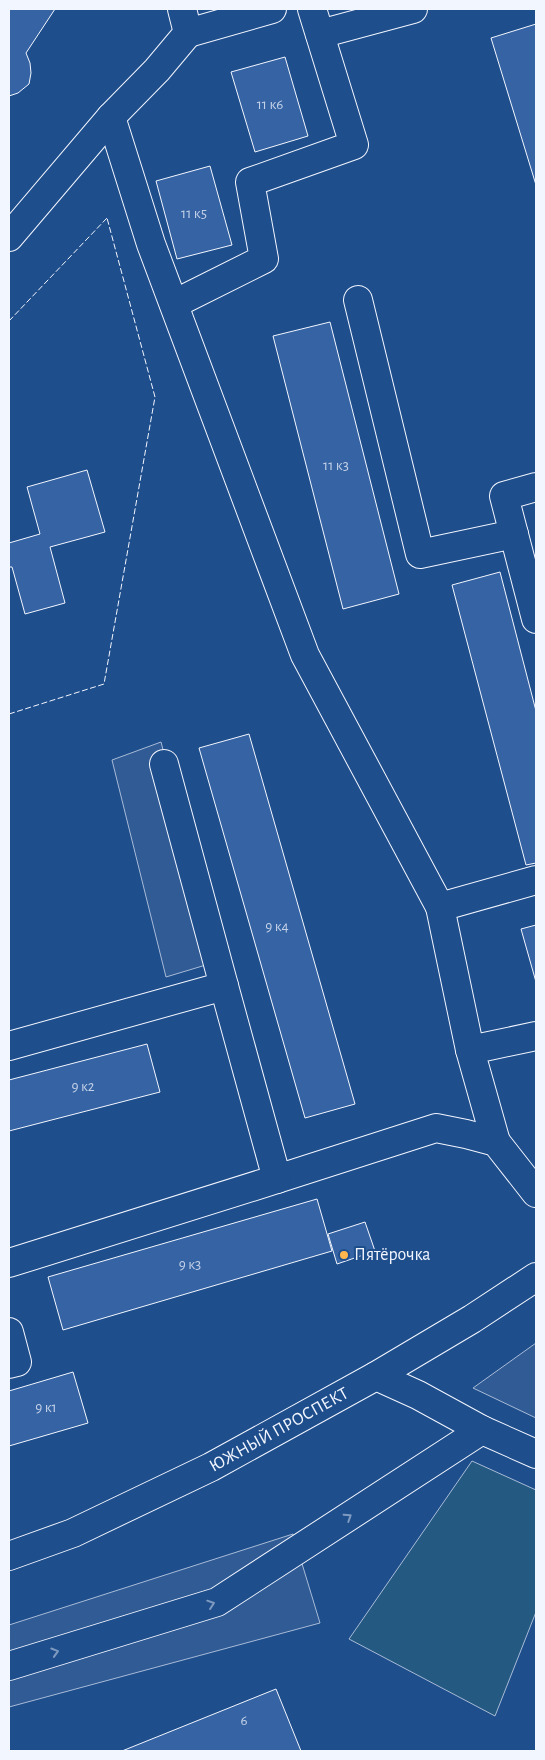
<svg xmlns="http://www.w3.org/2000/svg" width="545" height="1760" viewBox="0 0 545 1760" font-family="'Alegreya Sans',sans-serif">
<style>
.green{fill:#245a82;stroke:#a8bbd7}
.parking{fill:#305b95;stroke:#a8bbd7}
.building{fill:#3563a3;stroke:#f2f6ff}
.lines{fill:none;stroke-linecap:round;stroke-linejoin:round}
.minor-casing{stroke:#f2f6ff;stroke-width:30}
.major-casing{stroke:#f2f6ff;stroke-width:30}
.minor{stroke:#1f4e8c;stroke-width:28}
.major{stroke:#1f4e8c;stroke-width:28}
.fence{stroke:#f2f6ff;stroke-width:1;stroke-dasharray:6 2.5;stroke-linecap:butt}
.oneway{stroke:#7e9ac0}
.poi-dot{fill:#ffb74d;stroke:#1f4e8c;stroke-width:2}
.labels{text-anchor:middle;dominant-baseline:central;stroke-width:4;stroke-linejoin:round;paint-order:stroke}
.number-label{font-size:15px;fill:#c3d1e8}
.poi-label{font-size:18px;fill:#f2f6ff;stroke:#1f4e8c;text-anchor:start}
.street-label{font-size:18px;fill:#f2f6ff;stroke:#1f4e8c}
</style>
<rect width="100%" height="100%" fill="#1f4e8c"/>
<!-- green -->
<path class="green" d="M472 1461 536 1490V1612L495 1716 349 1639Z"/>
<!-- parking -->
<g class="parking">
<path d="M161 742 219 961 166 977 112 760Z"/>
<path d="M536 1343V1418L473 1388Z"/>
<path d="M293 1534 320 1623 9 1707V1625Z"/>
</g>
<!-- building -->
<g class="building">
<path d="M9 9H55L26 53 30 63 31 73 29 84 18 93 9 96Z"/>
<path d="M536 24V185L491 38Z"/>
<path d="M285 57 308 136 255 152 231 72Z"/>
<path d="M210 166 232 245 177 259 156 181Z"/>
<path d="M330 322 399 594 343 609 273 336Z"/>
<path d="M87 470 105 532 50 547 65 603 25 614 12 567H9V543L40 534 27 487Z"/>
<path d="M500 572 536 711V863L526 865 452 585Z"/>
<path d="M249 734 355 1104 305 1118 199 748Z"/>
<path d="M536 925V982L521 929Z"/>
<path d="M147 1044 160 1092 9 1131V1080Z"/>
<path d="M317 1199 332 1251 63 1330 48 1277Z"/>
<path d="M365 1222 375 1251 337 1264 328 1234Z"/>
<path d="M73 1372 88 1423 9 1446V1391Z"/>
<path d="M276 1689 301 1751H122Z"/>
</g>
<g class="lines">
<defs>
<g id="minor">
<path d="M188 33 272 9"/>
<path d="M320 34 413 9"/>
<path d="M111 117 151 244 305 655 440 907"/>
<path d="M9 237 111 117 157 70 188 33 182 9"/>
<path d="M358 300 420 554 514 534"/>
<path d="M174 304 264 259 250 182 354 145 312 9"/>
<path d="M536 487 504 496 536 619"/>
<path d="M224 986 277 1179 436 1128 466 1134 496 1142 536 1193"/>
<path d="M9 1046 224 986 164 764"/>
<path d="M470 1050 440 907 536 880"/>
<path d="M496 1142 470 1050 536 1036"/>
<path d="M9 1263 277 1179"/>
<path d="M9 1332 17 1362 9 1364"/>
<path d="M376 1376 418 1395 482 1430 536 1454"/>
<path d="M9 1666 217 1602 482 1430"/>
</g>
<path id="major" d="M9 1556 73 1533 211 1467 376 1376 472 1319 536 1277"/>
</defs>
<!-- minor casing -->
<use href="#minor" class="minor-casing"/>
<!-- major casing -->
<use href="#major" class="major-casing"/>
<!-- minor -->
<use href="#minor" class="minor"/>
<!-- major -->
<use href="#major" class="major"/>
<!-- fence -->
<g class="fence">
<path d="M9 321 107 218"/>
<path d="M9 714 104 684 155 397 107 218"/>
</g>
</g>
<!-- one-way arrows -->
<defs><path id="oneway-chevron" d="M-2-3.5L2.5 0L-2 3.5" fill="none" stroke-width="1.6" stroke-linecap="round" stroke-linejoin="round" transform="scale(1.25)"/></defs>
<g class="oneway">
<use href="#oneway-chevron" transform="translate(348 1517) rotate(-33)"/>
<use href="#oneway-chevron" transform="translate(211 1604) rotate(-19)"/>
<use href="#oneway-chevron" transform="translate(55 1652) rotate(-17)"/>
</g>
<!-- markers -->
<circle class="poi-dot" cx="344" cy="1255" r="5"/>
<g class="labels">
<!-- number labels -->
<g class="number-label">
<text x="270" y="104">11 к6</text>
<text x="194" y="213">11 к5</text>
<text x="336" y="465">11 к3</text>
<text x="277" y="926">9 к4</text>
<text x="83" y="1086">9 к2</text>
<text x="190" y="1264">9 к3</text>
<text x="46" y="1407">9 к1</text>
<text x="244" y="1720">6</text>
</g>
<!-- poi labels -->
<g class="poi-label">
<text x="354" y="1255">Пятёрочка</text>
</g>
<!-- street labels -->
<g class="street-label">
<text transform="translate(279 1430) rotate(-29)">ЮЖНЫЙ ПРОСПЕКТ</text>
</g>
</g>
<!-- border -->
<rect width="545" height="1760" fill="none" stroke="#f2f6ff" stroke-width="20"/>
</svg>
